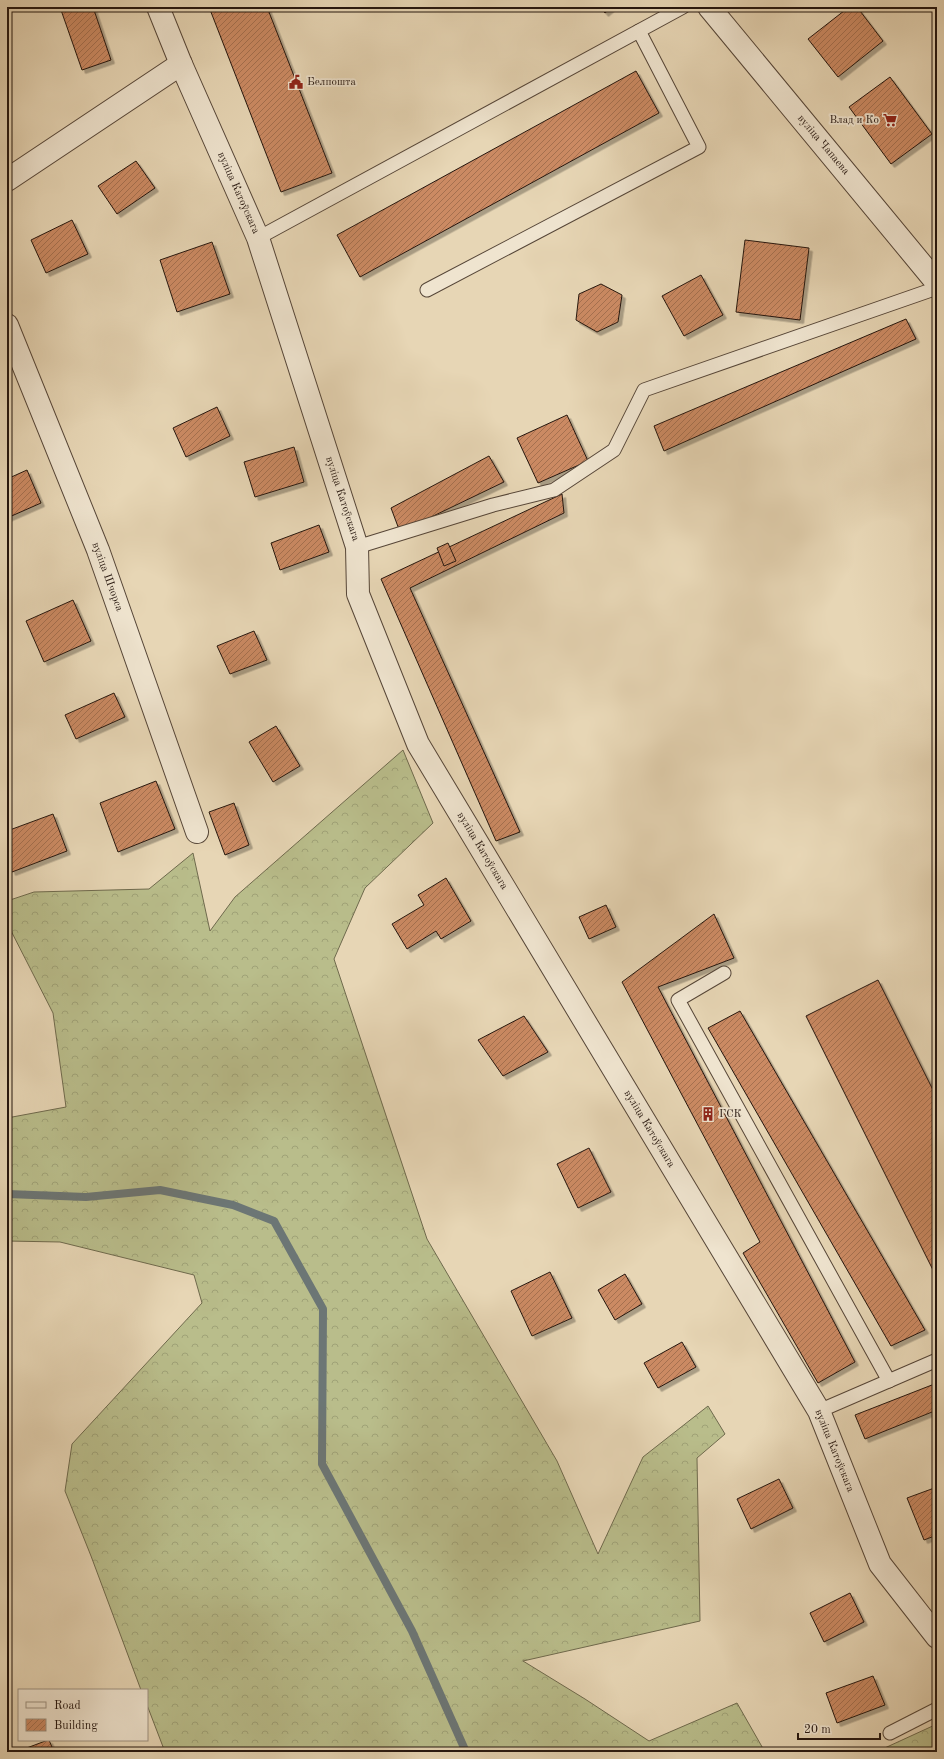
<svg xmlns="http://www.w3.org/2000/svg" width="944" height="1759" viewBox="0 0 944 1759" font-family="'Old Standard TT',serif">
<style>
.forest{fill:url(#forest-crowns);stroke:#6f6a4d}
.lines{fill:none;stroke-linecap:round;stroke-linejoin:round}
.stream{stroke:#6c7675;stroke-width:8}
.building{fill:url(#building-hatch);stroke:#25160f;filter:url(#shadow)}
.service-casing{stroke:#564638;stroke-width:15}
.minor-casing{stroke:#564638;stroke-width:24}
.tertiary-casing{stroke:#564638;stroke-width:24}
.service{stroke:#efe4cf;stroke-width:13}
.minor{stroke:#efe4cf;stroke-width:22}
.tertiary{stroke:#efe4cf;stroke-width:22}
.labels{text-anchor:middle;dominant-baseline:central;stroke-width:3.5;stroke-linejoin:round;paint-order:stroke}
.poi-label{font-size:11px;fill:#25160f;stroke:#efe4cf;text-anchor:start}
.street-label{font-size:11px;fill:#25160f;stroke:#efe4cf}
</style>
<defs>
<pattern id="forest-crowns" width="20" height="18" patternUnits="userSpaceOnUse"><rect width="20" height="18" fill="#b9bd8b"/><path d="M2 6a3 3 0 1 1 6 0M12 15a3 3 0 1 1 6 0" fill="none" stroke="#9fa277"/></pattern>
<pattern id="building-hatch" width="6" height="6" patternUnits="userSpaceOnUse"><rect width="6" height="6" fill="#cb8a63"/><path d="M-1 1l2-2M0 6l6-6M5 7l2-2" fill="none" stroke="#a57050"/></pattern>
<filter id="shadow"><feDropShadow dx="3.5" dy="3.5" stdDeviation="0" flood-color="#0004"/></filter>
</defs>
<rect width="100%" height="100%" fill="#e7d6b5"/>
<filter id="stains"><feTurbulence type="fractalNoise" baseFrequency=".005" numOctaves="4"/><feColorMatrix values="0 0 0 0 .2 0 0 0 0 .09 0 0 0 0 .02 0 0 0 .5 -.17"/></filter>
<radialGradient id="worn" r=".72"><stop offset=".6" stop-color="#630" stop-opacity="0"/><stop offset="1" stop-color="#630" stop-opacity=".3"/></radialGradient>
<!-- forest -->
<g class="forest">
<path d="M403 750 433 823 365 888 334 959 427 1239 557 1461 598 1554 643 1457 708 1406 725 1434 697 1458 700 1621 523 1661 585 1699 649 1741 737 1703 765 1752H165L147 1705V1690H141L91 1556 65 1491 72 1444 202 1303 194 1275 60 1242 7 1241V1118L66 1107 53 1013 7 923V901L34 892 149 889 193 853 210 931 235 897Z"/>
<path d="M937 1724V1752H876Z"/>
</g>
<g class="lines">
<!-- stream -->
<path class="stream" d="M7 1194 86 1197 160 1190 233 1205 274 1221 323 1309 322 1464 412 1631 466 1752"/>
</g>
<!-- building -->
<g class="building">
<path d="M70 7H93L111 60 82 70 61 10Z"/>
<path d="M209 7H267L332 173 281 192Z"/>
<path d="M600 7H612L605 13Z"/>
<path d="M849 7H857L883 41 838 77 808 39Z"/>
<path d="M636 71 659 113 360 277 337 235Z"/>
<path d="M890 77 932 134 891 164 849 107Z"/>
<path d="M136 161 155 188 117 214 98 186Z"/>
<path d="M72 220 88 254 46 273 31 240Z"/>
<path d="M745 240 809 248 800 320 736 312Z"/>
<path d="M212 242 230 294 177 312 160 260Z"/>
<path d="M701 275 723 315 684 336 662 296Z"/>
<path d="M601 284 622 295 618 322 597 332 576 320 579 294Z"/>
<path d="M906 319 916 339 664 451 654 426Z"/>
<path d="M217 407 230 436 186 457 173 428Z"/>
<path d="M567 415 588 461 538 483 517 438Z"/>
<path d="M294 447 304 482 255 497 244 462Z"/>
<path d="M489 456 504 482 400 532 391 508Z"/>
<path d="M27 470 41 503 7 518V479Z"/>
<path d="M562 494 564 513 410 588 520 832 496 841 381 579Z"/>
<path d="M319 525 329 552 280 570 271 543Z"/>
<path d="M448 543 456 561 444 566 437 548Z"/>
<path d="M73 600 91 641 44 662 26 621Z"/>
<path d="M254 631 267 660 230 674 217 646Z"/>
<path d="M114 693 125 717 76 739 65 715Z"/>
<path d="M276 726 300 766 273 782 249 742Z"/>
<path d="M156 781 175 829 118 852 100 803Z"/>
<path d="M234 803 249 845 225 855 209 812Z"/>
<path d="M53 814 67 851 12 872 7 859V831Z"/>
<path d="M446 878 471 921 441 939 436 931 407 949 392 924 424 905 418 895Z"/>
<path d="M606 905 616 927 589 939 579 917Z"/>
<path d="M714 914 734 958 658 987 855 1362 818 1383 743 1253 760 1242 622 982Z"/>
<path d="M878 980 937 1098 936 1276 806 1016Z"/>
<path d="M740 1011 925 1330 891 1346 708 1028Z"/>
<path d="M524 1016 548 1052 503 1076 478 1040Z"/>
<path d="M589 1148 611 1192 578 1208 557 1164Z"/>
<path d="M550 1272 572 1318 532 1336 511 1291Z"/>
<path d="M625 1274 642 1304 615 1320 598 1290Z"/>
<path d="M682 1342 696 1367 658 1388 644 1363Z"/>
<path d="M937 1383V1410L865 1439 855 1415Z"/>
<path d="M779 1479 793 1508 751 1529 737 1499Z"/>
<path d="M937 1487V1535L924 1540 907 1498Z"/>
<path d="M850 1593 864 1622 824 1642 810 1613Z"/>
<path d="M873 1676 885 1705 837 1723 826 1693Z"/>
<path d="M49 1740 54 1752H16L48 1740Z"/>
</g>
<g class="lines">
<defs>
<g id="service">
<path d="M258 238 683 7"/>
<path d="M427 290 699 147 639 31"/>
<path d="M357 547 493 505 554 490 614 450 644 390 937 288"/>
<path d="M724 973 678 1000 889 1381"/>
<path d="M819 1411 937 1360"/>
<path d="M890 1733 937 1709"/>
</g>
<g id="minor">
<path d="M158 7 181 64 258 238 357 547 358 594 418 744 819 1411 880 1564 937 1637"/>
<path d="M7 180 181 64"/>
<path d="M7 325 98 550 197 832"/>
</g>
<path id="tertiary" d="M709 7 937 283"/>
</defs>
<!-- service casing -->
<use href="#service" class="service-casing"/>
<!-- minor casing -->
<use href="#minor" class="minor-casing"/>
<!-- tertiary casing -->
<use href="#tertiary" class="tertiary-casing"/>
<!-- service -->
<use href="#service" class="service"/>
<!-- minor -->
<use href="#minor" class="minor"/>
<!-- tertiary -->
<use href="#tertiary" class="tertiary"/>
</g>
<!-- icons -->
<defs>
<symbol id="civic-bare" viewBox="-9 -9 18 18"><path d="M-.6-6.5H3V-4.5H.6V-3L4-1V1h2V6H-6V1h2V-1L-.6-3ZM-1.2 2.5V6h2.4V2.5Z" fill="#8f2418" stroke="#efe4cf" stroke-width="2.5" paint-order="stroke"/></symbol>
<symbol id="supermarket-bare" viewBox="-9 -9 18 18"><path d="M-6-5.5h2.5l.6 2H6L4.5 2H-2.5L-4.4-4H-6ZM-1.5 3.2a1.3 1.3 0 1 0 .1 0ZM3 3.2a1.3 1.3 0 1 0 .1 0Z" fill="#8f2418" stroke="#efe4cf" stroke-width="2.5" paint-order="stroke"/></symbol>
<symbol id="building-bare" viewBox="-9 -9 18 18"><path d="M-4-6H4V6H1V3H-1V6H-4ZM-2.5-4.3h1.7v1.8h-1.7ZM.8-4.3h1.7v1.8H.8ZM-2.5-1h1.7V.8h-1.7ZM.8-1h1.7V.8H.8Z" fill="#8f2418" stroke="#efe4cf" stroke-width="2.5" paint-order="stroke"/></symbol>
</defs>
<g fill-rule="evenodd">
<use href="#civic-bare" x="286" y="72" width="20" height="20"/>
<use href="#supermarket-bare" x="880" y="110" width="20" height="20"/>
<use href="#building-bare" x="698" y="1104" width="20" height="20"/>
</g>
<g class="labels">
<!-- poi labels -->
<g class="poi-label">
<text x="307" y="82">Белпошта</text>
<text x="879" y="120" text-anchor="end">Влад и Ко</text>
<text x="719" y="1114">ГСК</text>
</g>
<!-- street labels -->
<g class="street-label">
<text transform="translate(823 145) rotate(50)">вуліца Чапаева</text>
<text transform="translate(238 193) rotate(66)">вуліца Катоўскага</text>
<text transform="translate(342 499) rotate(72)">вуліца Катоўскага</text>
<text transform="translate(107 577) rotate(70)">вуліца Шчорса</text>
<text transform="translate(482 851) rotate(59)">вуліца Катоўскага</text>
<text transform="translate(649 1129) rotate(59)">вуліца Катоўскага</text>
<text transform="translate(834 1451) rotate(68)">вуліца Катоўскага</text>
</g>
</g>
<!-- margin -->
<rect width="944" height="1759" fill="none" stroke="#e7d6b5" stroke-width="24"/>
<rect x="8" y="8" width="928" height="1743" fill="none" stroke="#25160f" stroke-width="2"/>
<rect x="12" y="12" width="920" height="1735" fill="none" stroke="#25160f"/>
<!-- legend -->
<rect x="18" y="1689" width="130" height="52" fill="#efe4cf" stroke="#9e9282"/>
<rect x="26" y="1702" width="20" height="6" fill="#efe4cf" stroke="#9e9282"/>
<text x="54" y="1709" font-size="12" fill="#25160f">Road</text>
<rect x="26" y="1719" width="20" height="12" fill="url(#building-hatch)" stroke="#9e9282"/>
<text x="54" y="1729" font-size="12" fill="#25160f">Building</text>
<!-- scale -->
<path d="M798 1733v6h82v-6" fill="none" stroke="#25160f" stroke-width="2"/>
<text x="804" y="1733" font-size="12" fill="#25160f" stroke="#efe4cf" stroke-width="3" paint-order="stroke">20 m</text>
<rect width="100%" height="100%" filter="url(#stains)"/>
<rect width="100%" height="100%" fill="url(#worn)"/>
</svg>
